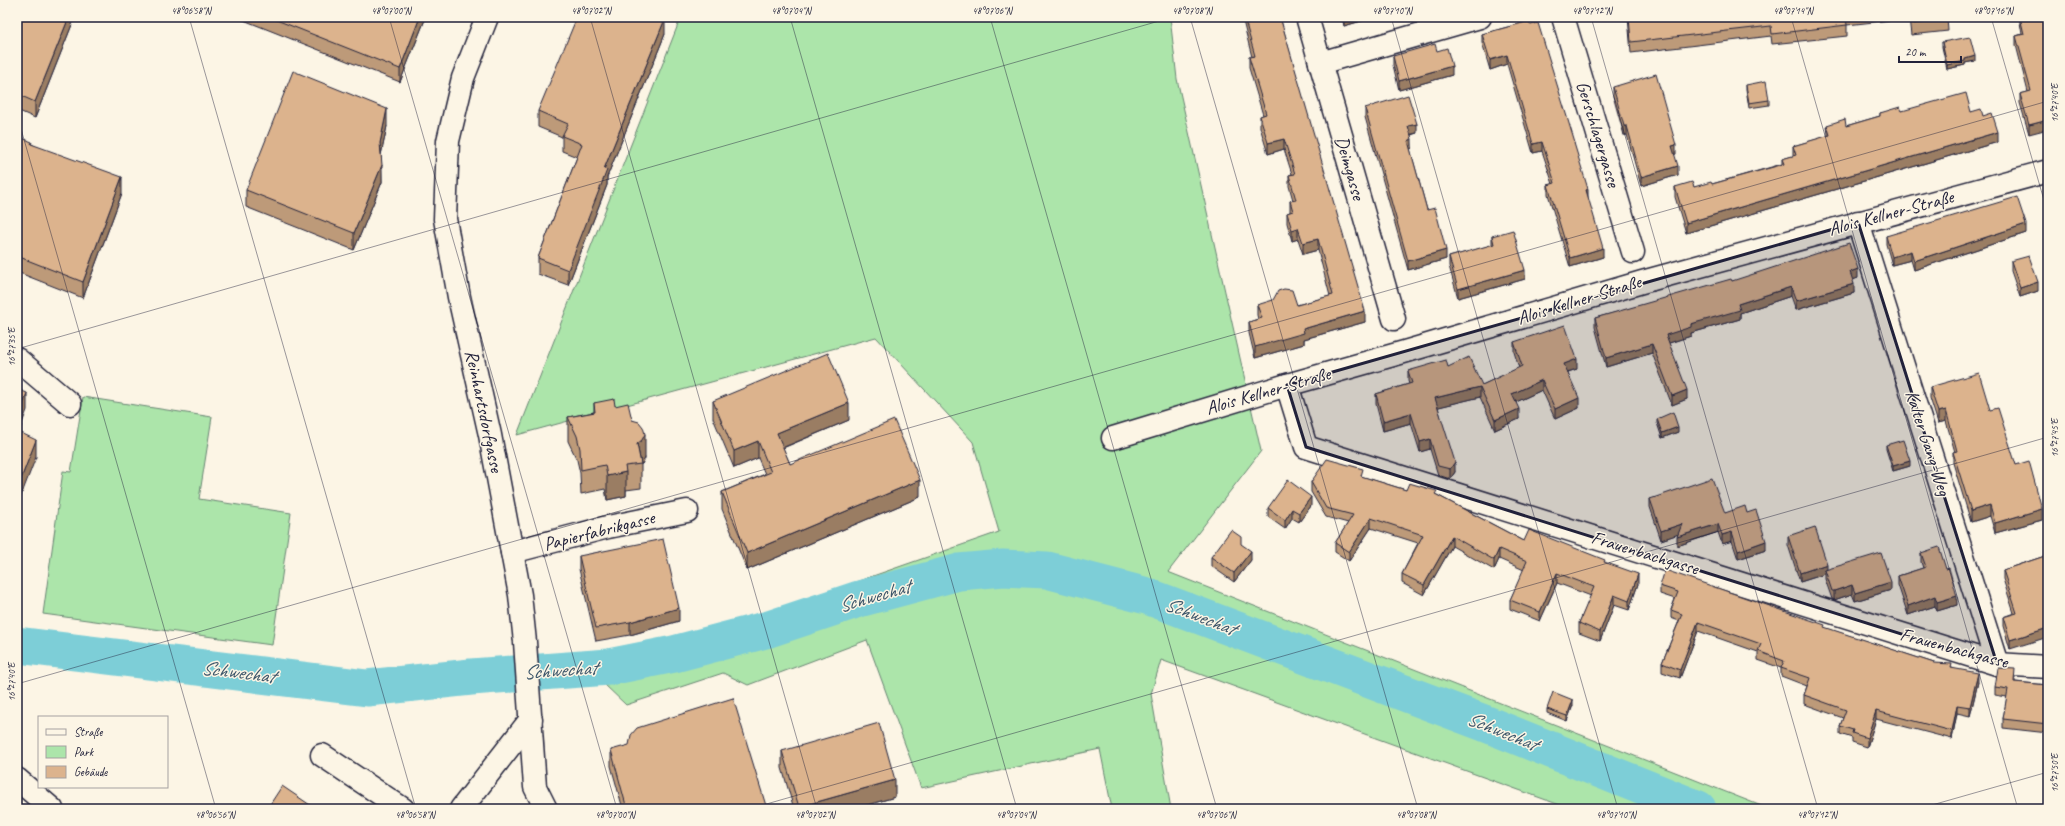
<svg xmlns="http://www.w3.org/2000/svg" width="2065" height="826" viewBox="0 0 2065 826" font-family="Caveat,sans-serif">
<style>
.green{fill:#ace5aa;stroke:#678472}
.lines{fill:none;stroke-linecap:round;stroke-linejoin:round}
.river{stroke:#7dced7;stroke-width:37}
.minor-casing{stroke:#22223b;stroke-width:25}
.minor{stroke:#fcf5e5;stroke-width:22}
.wall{fill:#bd9a79;stroke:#22223b}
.shaded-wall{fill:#9a7d63;stroke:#22223b}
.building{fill:#dcb38d;stroke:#22223b}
.marked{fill:#22223b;fill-opacity:0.2;stroke:#22223b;stroke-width:3;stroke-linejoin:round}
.ticks{fill:none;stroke:#22223b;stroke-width:1;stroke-opacity:0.45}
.labels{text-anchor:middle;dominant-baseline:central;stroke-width:3;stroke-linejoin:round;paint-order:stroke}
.street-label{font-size:19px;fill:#22223b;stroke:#fcf5e5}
.water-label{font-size:20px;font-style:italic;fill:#3d566a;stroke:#fcf5e5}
.neatline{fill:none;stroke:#22223b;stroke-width:1.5}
.ticks-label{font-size:10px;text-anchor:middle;fill:#22223b}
</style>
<rect width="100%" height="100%" fill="#fcf5e5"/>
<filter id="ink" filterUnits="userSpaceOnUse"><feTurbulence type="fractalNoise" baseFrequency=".025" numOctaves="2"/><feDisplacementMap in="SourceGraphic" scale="8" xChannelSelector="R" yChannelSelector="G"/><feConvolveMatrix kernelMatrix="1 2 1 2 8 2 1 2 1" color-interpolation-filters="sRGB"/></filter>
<g filter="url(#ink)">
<!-- green -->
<g class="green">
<path d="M681 17H1170L1177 79 1261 451 1168 572 1769 809H1571L1161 660 1151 694 1171 809H1112L1100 749 921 788 867 640 748 685 723 673 626 705 604 684 749 645 847 585 999 532 973 442 876 337 517 435Z"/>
<path d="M83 397 212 417 199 499 291 513 272 645 43 614 63 471 71 472Z"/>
</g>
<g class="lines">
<!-- river -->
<path class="river" d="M17 645 367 688 471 677 609 667 674 654 769 629 859 599 959 572 1003 568 1047 570 1147 596 1484 723 1698 809"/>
<defs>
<g id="minor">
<path d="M487 17 463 78 448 141 445 219 459 297 490 435 520 595 525 642 535 787 546 809"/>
<path d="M1307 17 1394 319"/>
<path d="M1563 17 1633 252"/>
<path d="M1320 63 1480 17"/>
<path d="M1858 222 1997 664"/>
<path d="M17 359 70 404"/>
<path d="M1287 385 1306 447 1997 664 2048 667"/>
<path d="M1113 438 1287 385 1404 352 1642 282 2048 171"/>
<path d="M512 552 608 527 687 511"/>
<path d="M322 755 403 809"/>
<path d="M17 779 52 809"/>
<path d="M461 809 531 719"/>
</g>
</defs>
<!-- minor casing -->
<use href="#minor" class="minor-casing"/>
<!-- minor -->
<use href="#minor" class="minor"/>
</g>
<!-- wall -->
<g class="wall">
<path d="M17 17H75L35 118 17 110Z"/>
<path d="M236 17H426L400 82Z"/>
<path d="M1242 17H1280L1365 322 1304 339V344L1255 358 1249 333V322L1258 319 1257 315V305H1297L1330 296 1318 250 1303 254 1298 239 1292 241 1287 223V213L1290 212V201L1293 200 1289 186V175L1292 174 1284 149 1268 154 1260 127V116L1263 115 1249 68V57H1252Z"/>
<path d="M1342 17H1375L1344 26Z"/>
<path d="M1628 17H1947L1948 31 1911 35 1909 18 1847 25V36L1772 44 1771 36 1631 53Z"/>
<path d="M2019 17H2048L2029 134 2020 103V94L2028 92 2016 45V36L2022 34Z"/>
<path d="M1526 22 1575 149 1603 257 1570 267 1548 194V185L1553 184 1542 151 1533 153 1507 64 1490 70 1482 43V34Z"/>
<path d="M665 34 607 177V185L568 285 538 274V258L577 157 562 151V137L538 127V111Z"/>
<path d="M1942 42 1975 61 1965 63V65L1947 69 1942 47Z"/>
<path d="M1437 51 1452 75 1399 90 1393 65V56Z"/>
<path d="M1746 85 1769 100V105L1749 108 1746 89Z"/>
<path d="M1613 87 1676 154H1674L1678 175 1641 186 1627 135H1624L1613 96Z"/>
<path d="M1365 108 1417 133 1411 135 1412 148 1410 149 1427 210 1446 259 1408 270 1365 117Z"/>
<path d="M1902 111 1971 112 1983 116 1998 142 1686 233 1675 197V187H1694L1712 184 1782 164V159L1793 156V146L1828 136 1827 125 1846 126 1880 116V113Z"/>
<path d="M387 126 381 155 382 182 354 250 246 207V190Z"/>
<path d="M17 136 122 193 83 298 17 272Z"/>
<path d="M2046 188H2048V205L2046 197Z"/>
<path d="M2026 233 1914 270 1911 260 1892 265 1886 244V236Z"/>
<path d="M1492 236 1525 279 1458 298 1449 266V257L1492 245Z"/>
<path d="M2011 261 2038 291 2020 297 2011 271Z"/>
<path d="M1858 278 1852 280 1854 293 1796 310 1791 296 1740 313V319L1691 333V336L1669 343 1687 399 1672 405 1652 353 1606 367 1595 327V318L1732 281Z"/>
<path d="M1514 342 1577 369 1568 372 1579 408 1555 419 1542 390 1516 402 1519 419 1495 430 1480 397 1438 407 1455 472 1450 479 1438 475 1430 449 1420 452 1411 423 1383 431 1376 404V394L1409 384 1408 381V371L1448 367 1482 385 1519 368 1514 352Z"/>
<path d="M1930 387 1990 410 2042 520 1995 533 1990 516 1971 522 1953 463V452H1955L1946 421 1938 423 1930 398Z"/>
<path d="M713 401 849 420 783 448 790 464 920 497 747 570 722 509V492L765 474 758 458 734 468 713 418Z"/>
<path d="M594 403 615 406 632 420 645 458 642 464H641V488L626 490V496L607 500 605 489 581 494 580 473 577 460 568 441V417L594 412Z"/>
<path d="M1657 419 1678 432 1662 438 1657 423Z"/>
<path d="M1886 445 1910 466 1893 471 1886 449Z"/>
<path d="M1363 477 1406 490 1437 495 1524 541 1605 562 1638 584 1629 610 1614 605 1600 641 1579 633V623L1591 596 1557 583 1540 621 1510 609V600L1524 570 1499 559 1494 570 1452 546 1424 595 1402 583V574L1418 543 1371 528 1349 561 1335 552V543L1348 523 1326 517 1311 492V482Z"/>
<path d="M1650 499 1725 513H1747L1766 550 1738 559 1732 541 1722 544 1718 532 1677 546 1678 534 1661 540 1650 507Z"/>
<path d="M1311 506 1299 522 1292 518 1285 529 1268 517V508Z"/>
<path d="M1788 536 1827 570 1891 590 1855 601 1852 594 1834 600 1832 599 1825 579V574L1800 582 1788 545Z"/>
<path d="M1241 544 1251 560 1234 582 1211 566V557Z"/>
<path d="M1921 553 1957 605 1937 611 1935 606 1908 615 1898 585V576L1923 568 1921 562Z"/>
<path d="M2048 555 2010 649 2003 626V617L2014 613 2003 579V570Z"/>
<path d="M579 556 679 621 630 635 596 641 579 569Z"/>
<path d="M1660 586 1825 628 1934 663 1952 668 1978 682 1970 716 1957 713 1952 739 1876 719 1867 747 1852 742V738L1840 734V726L1843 718 1804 704V695L1807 686 1781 676V668L1758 660V652L1698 631 1680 678 1662 672V663L1679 621 1671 618V610L1675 599 1660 594Z"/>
<path d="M2015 678V682L2048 685V733L2003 728V719L2007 697 1995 695V687Z"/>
<path d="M1573 705 1567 721 1547 713V709Z"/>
<path d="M611 750 767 809H623L611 766Z"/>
<path d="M782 751 895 797 853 809H794L782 768Z"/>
</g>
<!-- shaded-wall -->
<g class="shaded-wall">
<path d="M69 17H75L35 118V102Z"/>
<path d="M420 17H426L400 82V69Z"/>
<path d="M1344 17H1375L1344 26Z"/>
<path d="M665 19V34L607 177V185L568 285V270L604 169Z"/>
<path d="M1507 55V64L1490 70V60Z"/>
<path d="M1975 56V61L1965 63V65L1947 69V65L1965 59Z"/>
<path d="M1452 66V75L1399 90V81Z"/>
<path d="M387 109V126L380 160V143Z"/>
<path d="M2048 120V129L2029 134V125Z"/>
<path d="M1417 124V133L1408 135V126Z"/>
<rect x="1624" y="126" width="3" height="9"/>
<path d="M1998 132V142L1686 233V223Z"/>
<path d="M1284 139V149L1268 154V143Z"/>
<path d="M1412 139V148L1408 150V141Z"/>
<path d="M1542 142V151L1533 153V144Z"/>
<path d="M1676 145V154L1672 155V146Z"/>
<path d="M382 165V182L354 250V233Z"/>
<path d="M1678 166V175L1641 186V177Z"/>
<path d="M122 177V193L83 298V282Z"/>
<path d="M1588 189V198L1586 190Z"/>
<path d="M2026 224V233L1914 270V261Z"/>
<path d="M1298 228V239L1292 241V230Z"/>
<path d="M1318 239V250L1303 254V243Z"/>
<path d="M1603 248V257L1570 267V258Z"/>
<path d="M1446 250V259L1408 270V261Z"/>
<path d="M1911 251V260L1892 265V257Z"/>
<path d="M1858 269V278L1850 281V272Z"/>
<path d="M1525 270V279L1458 298V289Z"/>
<path d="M2038 282V291L2020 297V288Z"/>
<path d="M1854 284V293L1796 310V301Z"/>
<path d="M1791 287V296L1740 313V319L1691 333V336L1666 344V335L1738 304Z"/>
<path d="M1365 311V322L1304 339V344L1255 358V347L1303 329Z"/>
<path d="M1652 344V353L1606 367V358Z"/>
<path d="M1577 359V369L1564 373V364Z"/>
<path d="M1542 380V390L1512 404V394Z"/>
<path d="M1480 387V397L1435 408V398Z"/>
<path d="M1687 390V399L1672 405V396Z"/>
<path d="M27 393V410L17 437V420Z"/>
<path d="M1579 398V408L1555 419V409Z"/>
<path d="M849 403V420L777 450V433Z"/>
<path d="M1519 409V419L1495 430V420Z"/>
<path d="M1946 410V421L1938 423V412Z"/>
<path d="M1411 413V423L1383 431V421Z"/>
<path d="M1678 427V432L1662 438V433Z"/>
<path d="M645 434V458L642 464H641L637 444Z"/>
<path d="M1430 439V449L1420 452V442Z"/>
<path d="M36 440V457L17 506V489Z"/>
<path d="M758 441V458L734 468V451Z"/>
<path d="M1910 461V466L1893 471V466Z"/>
<path d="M1455 462V472L1450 479V469Z"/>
<path d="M626 472V496L607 500V476Z"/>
<path d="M920 480V497L747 570V553Z"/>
<path d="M1311 497V506L1299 522V513Z"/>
<path d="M1990 505V516L1971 522V511Z"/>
<path d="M1292 509V518L1285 529V520Z"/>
<path d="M2042 509V520L1995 533V523Z"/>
<path d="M1371 518V528L1349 561V552Z"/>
<path d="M1682 524V533L1661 540V531Z"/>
<path d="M1718 524V532L1677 546V537Z"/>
<path d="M1732 532V541L1722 544V535Z"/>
<path d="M1452 536V546L1424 595V585Z"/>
<path d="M1766 541V550L1738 559V551Z"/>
<path d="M1499 549V559L1494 570V560Z"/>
<path d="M1251 551V560L1234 582V573Z"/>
<path d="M1827 564V573L1825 570V574L1800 582V573Z"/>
<path d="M1557 573V583L1540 621V612Z"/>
<path d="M1638 574V584L1629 610V601Z"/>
<path d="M1891 582V590L1855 601V593Z"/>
<path d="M1852 585V594L1834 600V591Z"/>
<path d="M1614 595V605L1600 641V632Z"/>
<path d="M1935 596V606L1908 615V606Z"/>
<path d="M1957 596V605L1937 611V602Z"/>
<path d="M679 608V621L630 635V622Z"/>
<path d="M1698 622V631L1680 678V670Z"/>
<path d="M2048 628V637L2010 649V640Z"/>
<path d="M1978 673V682L1970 716V707Z"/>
<path d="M1573 700V705L1567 721V716Z"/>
<path d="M1957 705V713L1952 739V731Z"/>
<path d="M1876 711V719L1867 747V738Z"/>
<path d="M895 780V797L853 809H799V807Z"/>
</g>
<!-- building -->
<g class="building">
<path d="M17 17H69L35 102 17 94Z"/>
<path d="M269 17H420L400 69Z"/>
<path d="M577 17H660L665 19 604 169 607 170 568 270 538 258 582 144 562 136 568 124 538 111Z"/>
<path d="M1244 17H1280L1365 311 1303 329 1304 333 1255 347 1249 322 1262 318 1257 305 1273 300 1278 291 1284 289 1292 290 1297 305 1333 295 1318 239 1303 243 1298 228 1292 230 1287 213 1293 211 1290 201 1296 200 1289 175 1295 174 1284 139 1268 143 1260 116 1266 114 1249 57 1255 56Z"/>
<path d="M1629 17H1846L1847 25 1772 34 1771 26 1631 42Z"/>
<path d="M1910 17H1947L1948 20 1911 24Z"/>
<path d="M2020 17H2048V120L2029 125 2020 94 2031 91 2016 36 2024 34Z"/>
<path d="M1526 22 1531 25 1538 23 1575 143H1574L1588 189 1586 190 1603 248 1570 258 1548 185 1555 183 1542 142 1533 144 1507 55 1490 60 1482 34Z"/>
<path d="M1970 37 1975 56 1965 59V61L1947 65 1942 42Z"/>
<path d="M1435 44 1437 51 1447 48 1452 66 1399 81 1393 56Z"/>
<path d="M293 71 387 109 380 143 382 165 354 233 246 190Z"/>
<path d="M1656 74 1676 145 1672 146 1678 166 1641 177 1627 126H1624L1613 87Z"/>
<path d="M1766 81 1769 100 1749 103 1746 85Z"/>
<path d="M1966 93 1971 112 1981 109 1983 116 1992 113 1998 132 1686 223 1675 187 1692 182 1694 187 1711 182 1712 184 1784 164 1782 159 1796 155 1793 146 1830 135 1827 125 1845 119 1846 126 1880 116V113L1900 107 1902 111Z"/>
<path d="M1408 95 1417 124 1408 126 1412 139 1408 141 1427 210 1435 208 1446 250 1408 261 1365 108Z"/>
<path d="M17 136 32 142 31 144 122 177 83 282 17 256Z"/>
<path d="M2046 188H2048V196Z"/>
<path d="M2017 197 2026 224 1914 261 1911 251 1892 257 1886 236Z"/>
<path d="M1513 230 1525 270 1458 289 1449 257 1494 244 1492 236Z"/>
<path d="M1849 243 1858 269 1850 272 1854 284 1796 301 1791 287 1738 304 1740 310 1691 324V327L1666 335 1687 390 1672 396 1652 344 1606 358 1595 318 1731 279 1732 281Z"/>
<path d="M2029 256 2038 282 2020 288 2011 261Z"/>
<path d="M1565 325 1577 359 1564 364 1579 398 1555 409 1542 380 1512 394 1519 409 1495 420 1480 387 1435 398 1455 462 1450 469 1438 466 1430 439 1420 442 1411 413 1383 421 1376 394 1412 383 1408 371 1446 360 1448 367 1469 357 1482 385 1522 366 1514 342Z"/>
<path d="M828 353 849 403 777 433 790 464 894 420 920 480 747 553 722 492 771 472 758 441 734 451 713 401Z"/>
<path d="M1979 373 1990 410 1998 408 2016 465 2029 461 2042 509 1995 523 1990 505 1971 511 1953 452 1957 451 1946 410 1938 412 1930 387Z"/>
<path d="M17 389 27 393 17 420Z"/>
<path d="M614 399 615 406 628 403 632 420 639 422 643 427 645 434 642 440 637 444 641 464 625 466 626 472 607 476 605 465 581 470 580 449 577 436 568 417 595 412 594 403Z"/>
<path d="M1673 412 1678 427 1662 433 1657 419Z"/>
<path d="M17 431 36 440 17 489Z"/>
<path d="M1903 440 1910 461 1893 466 1886 445Z"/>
<path d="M1327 459 1363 469 1361 476 1406 490 1409 483 1437 491 1435 494 1524 541 1529 530 1605 560 1604 562 1638 574 1629 601 1614 595 1600 632 1579 623 1594 587 1557 573 1540 612 1510 600 1527 561 1499 549 1494 560 1452 536 1424 585 1402 574 1423 535 1371 518 1349 552 1335 543 1353 515 1326 508 1311 482Z"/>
<path d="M1712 478 1725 513 1745 506 1747 513 1756 510 1766 541 1738 551 1732 532 1722 535 1718 524 1677 537 1682 524 1661 531 1650 499Z"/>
<path d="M1288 480 1311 497 1299 513 1292 509 1285 520 1268 508Z"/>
<path d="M1815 527 1827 564 1800 573 1788 536Z"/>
<path d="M1231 530 1241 537V544L1251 551 1234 573 1211 557Z"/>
<path d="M663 539 679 608 630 622 596 628 579 556Z"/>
<path d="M1939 547 1946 569 1949 568 1957 596 1937 602 1935 596 1908 606 1898 576 1926 567 1921 553Z"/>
<path d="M1881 553 1891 582 1855 593 1852 585 1834 591H1832L1825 570Z"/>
<path d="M2048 555V628L2010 640 2003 617 2017 613 2003 570Z"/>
<path d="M1665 570 1825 625 1824 627 1934 663 1952 664 1951 668 1978 673 1970 707 1957 705 1952 731 1876 711 1867 738 1852 733 1853 730 1840 726 1846 710 1804 695 1810 678 1781 668 1784 661 1758 651 1761 644 1698 622 1680 670 1662 663 1682 614 1671 610 1678 592 1660 586Z"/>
<path d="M1998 668 2015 669 2014 682 2048 685V724L2003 719 2008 689 1995 687Z"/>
<path d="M1553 692 1573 700 1567 716 1547 709Z"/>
<path d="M733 698 767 809H627L611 750 629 745 631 735 637 728Z"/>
<path d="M879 723 895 780 799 807 782 751Z"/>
<path d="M282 786 316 809H267Z"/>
</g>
</g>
<!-- marked area -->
<path class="marked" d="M1858 222 1997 664 1306 447 1287 385Z"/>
<!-- ticks -->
<path class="ticks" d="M189 17 416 809M389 17 617 809M590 17 817 809M790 17 1017 809M990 17 1217 809M1190 17 1418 809M1391 17 1618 809M1591 17 1818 809M1791 17 2018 809M1991 17 2048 214M17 115 216 809M17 349 1173 17M17 684 2048 101M749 809 2048 437M1918 809 2048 772"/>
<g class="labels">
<!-- street labels -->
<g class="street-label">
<text transform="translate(1598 134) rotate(73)">Gerschlagergasse</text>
<text transform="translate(1350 168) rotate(74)">Deimgasse</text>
<text transform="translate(1891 213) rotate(-15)">Alois Kellner-Straße</text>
<text transform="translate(1579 300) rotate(-17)">Alois Kellner-Straße</text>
<text transform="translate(1268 391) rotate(-16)">Alois Kellner-Straße</text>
<text transform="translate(484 411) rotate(78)">Reinhartsdorfgasse</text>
<text transform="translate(1928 443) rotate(72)">Kalter Gang-Weg</text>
<text transform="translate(599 531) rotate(-14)">Papierfabrikgasse</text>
<text transform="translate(1645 553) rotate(17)">Frauenbachgasse</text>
<text transform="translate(1954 648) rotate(15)">Frauenbachgasse</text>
</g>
<!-- water labels -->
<g class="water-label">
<text transform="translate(874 596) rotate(-16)">Schwechat</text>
<text transform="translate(1200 616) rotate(21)">Schwechat</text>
<text transform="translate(560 670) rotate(-4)">Schwechat</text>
<text transform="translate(238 672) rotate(7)">Schwechat</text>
<text transform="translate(1502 731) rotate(22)">Schwechat</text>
</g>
</g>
<!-- margin -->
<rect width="2065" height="826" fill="none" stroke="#fcf5e5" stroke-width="44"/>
<!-- legend -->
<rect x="38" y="716" width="130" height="72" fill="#fcf5e5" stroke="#a5a1a1"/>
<rect x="46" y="729" width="20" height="6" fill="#fcf5e5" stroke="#a5a1a1"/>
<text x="74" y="736" font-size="12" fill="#22223b">Straße</text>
<rect x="46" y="746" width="20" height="12" fill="#ace5aa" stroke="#a5a1a1"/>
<text x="74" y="756" font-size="12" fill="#22223b">Park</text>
<rect x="46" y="766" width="20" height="12" fill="#dcb38d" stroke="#a5a1a1"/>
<text x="74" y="776" font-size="12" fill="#22223b">Gebäude</text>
<!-- scale -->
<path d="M1899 56v6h62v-6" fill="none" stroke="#22223b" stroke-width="2"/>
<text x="1905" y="56" font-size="12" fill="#22223b" stroke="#fcf5e5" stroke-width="3" paint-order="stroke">20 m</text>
<rect x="22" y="22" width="2021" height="782" class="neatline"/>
<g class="ticks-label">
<text x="191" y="14">48°06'58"N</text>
<text x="391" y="14">48°07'00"N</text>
<text x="591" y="14">48°07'02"N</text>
<text x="791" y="14">48°07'04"N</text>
<text x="992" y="14">48°07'06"N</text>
<text x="1192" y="14">48°07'08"N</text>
<text x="1392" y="14">48°07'10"N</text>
<text x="1592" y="14">48°07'12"N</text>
<text x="1793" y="14">48°07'14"N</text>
<text x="1993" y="14">48°07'16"N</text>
<text transform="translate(2054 103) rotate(-90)" y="4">16°27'40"E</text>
<text transform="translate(11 347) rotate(-90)" y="4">16°27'35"E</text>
<text transform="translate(2054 438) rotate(-90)" y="4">16°27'45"E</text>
<text transform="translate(11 682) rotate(-90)" y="4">16°27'40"E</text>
<text transform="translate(2054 773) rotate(-90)" y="4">16°27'50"E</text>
<text x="215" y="818">48°06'56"N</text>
<text x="415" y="818">48°06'58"N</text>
<text x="615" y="818">48°07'00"N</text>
<text x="815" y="818">48°07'02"N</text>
<text x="1016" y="818">48°07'04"N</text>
<text x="1216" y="818">48°07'06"N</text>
<text x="1416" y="818">48°07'08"N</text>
<text x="1616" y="818">48°07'10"N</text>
<text x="1817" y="818">48°07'12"N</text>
</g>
</svg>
